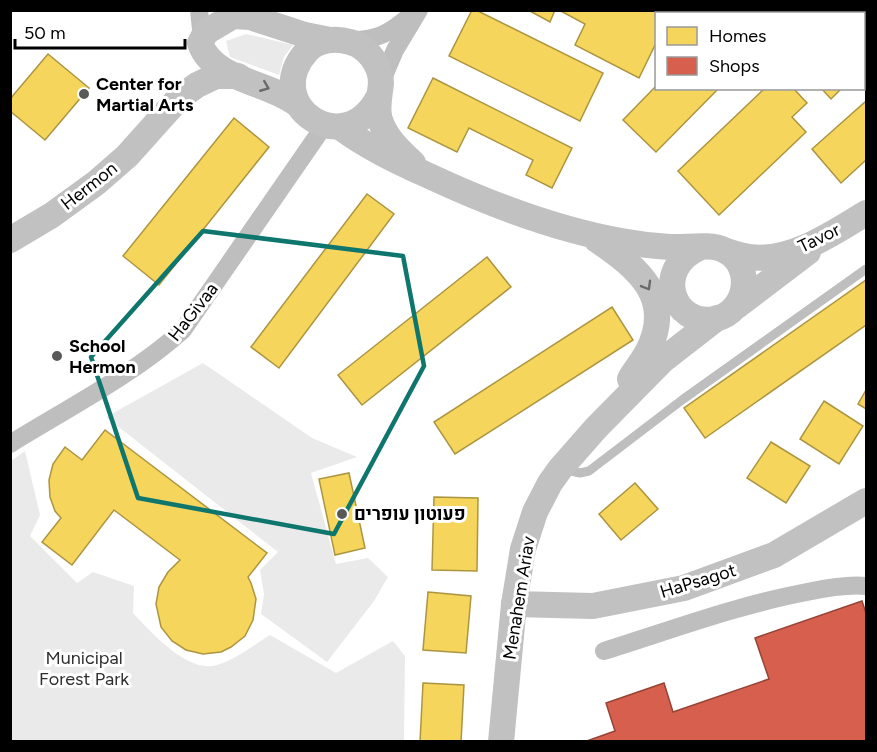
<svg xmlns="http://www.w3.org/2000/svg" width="877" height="752" viewBox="0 0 877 752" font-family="Figtree,Heebo,sans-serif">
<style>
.green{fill:#eaeaea}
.homes{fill:#f6d55c;stroke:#ac9540;stroke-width:1.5}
.shops{fill:#d6604d;stroke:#964336;stroke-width:1.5}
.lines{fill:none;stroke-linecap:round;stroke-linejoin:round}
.lane{stroke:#bebebe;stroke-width:9}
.street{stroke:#bebebe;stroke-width:18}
.secondary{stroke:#c1c1c1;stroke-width:26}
.oneway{stroke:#6a6a6a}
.marked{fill:none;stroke:#0f766e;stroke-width:4.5;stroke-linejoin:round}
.poi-dot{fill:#595959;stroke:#fff;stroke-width:2}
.labels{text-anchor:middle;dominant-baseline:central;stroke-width:6;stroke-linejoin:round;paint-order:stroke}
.poi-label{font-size:18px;font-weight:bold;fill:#000;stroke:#fff;text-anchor:start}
.street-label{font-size:18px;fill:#000;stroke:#fff}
.park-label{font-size:18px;fill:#2f2f2f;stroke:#fff}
</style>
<rect width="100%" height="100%" fill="#fff"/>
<!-- green -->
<g class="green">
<path d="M246 34 293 45 284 57 279 75 230 57 226 41Z"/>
<path d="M203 363 312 438 357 457 311 473 336 564 368 558 388 577 374 601 327 662 261 614 264 594 260 570 278 552 106 417Z"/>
<path d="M25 451 40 515 30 536 77 583 93 572 134 586 133 613C151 632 188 674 217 665 236 659 254 645 270 635L336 673 393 641 405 656 404 741H11V461Z"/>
</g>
<!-- homes -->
<g class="homes">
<path d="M472 10H476L603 73 580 121 449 56Z"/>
<path d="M528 10H555L550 22Z"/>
<path d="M559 10H673L672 14H656V43L639 78 575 45 585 24Z"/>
<path d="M764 10H807L804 14H767Z"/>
<path d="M847 10H866V65L864 68V14H844Z"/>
<path d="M48 54 89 88 45 140 10 111V99Z"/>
<path d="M433 78 572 148 552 188 526 175 533 160 469 128 457 152 408 128Z"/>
<path d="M656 86V88H719L656 152 623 120Z"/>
<path d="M765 88H793L807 103 792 117 806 132 719 215 678 171Z"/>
<path d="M821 88H842L831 99Z"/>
<path d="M865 102 866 104V160L841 183 812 149Z"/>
<path d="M234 118 269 147 159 285 123 256Z"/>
<path d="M367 194 394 214 279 368 251 347Z"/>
<path d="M487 257 511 287 362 405 338 375Z"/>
<path d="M866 280V325L705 438 684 408Z"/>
<path d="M612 307 633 340 455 454 434 422Z"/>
<path d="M866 390V409L858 404Z"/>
<path d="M824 401 863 426 839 464 800 439Z"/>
<path d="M105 430 267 553 248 577 251 583 256 599 253 620 245 636 231 647 221 652 203 654 186 650 172 641 161 627 156 604 159 587 168 572 180 560 114 510 72 565 42 542 61 518 55 511 50 497 49 480 53 464 65 447 82 460Z"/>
<path d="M771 442 810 466 786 503 747 478Z"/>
<path d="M349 473 365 548 335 555 319 479Z"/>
<path d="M635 483 658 509 621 540 599 514Z"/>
<path d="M434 497 478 498 477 571 432 570Z"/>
<path d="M428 592 471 596 466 653 423 650Z"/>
<path d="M423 683 464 685 461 742H420Z"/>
</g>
<!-- shops -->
<path class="shops" d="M862 601 866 613V742H584L615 731 606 703 664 683 673 712 769 679 755 638Z"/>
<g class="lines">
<!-- lane -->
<path class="lane" d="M562 469 580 473 589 471 682 400 866 269"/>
<!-- street -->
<g class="street">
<path d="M199 10 202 39"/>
<path d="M349 40C378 41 391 32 412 14"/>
<path d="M381 83 395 50 419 10"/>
<path d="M10 444C68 408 133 375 183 330L324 126"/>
<path d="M604 651C671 630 738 605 807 592 826 588 847 584 866 586"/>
</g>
<!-- secondary -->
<g class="secondary">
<path d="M379 96C345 164 259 104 307 51 318 39 336 38 350 42 367 46 381 65 381 83 380 95 376 109 380 120 386 138 399 150 413 163"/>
<path d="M297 104C269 82 212 80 200 43L206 32 233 16 250 17 305 35 330 40"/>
<path d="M340 127C367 147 396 161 427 175 489 204 553 229 621 241 637 244 654 246 670 247 687 248 709 243 724 250 755 265 748 312 715 319 673 327 651 268 701 247"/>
<path d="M10 240 52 215 96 183 127 156 179 98 197 85 216 76H238"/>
<path d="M597 240C638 268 675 298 648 351 643 361 635 370 630 379"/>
<path d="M726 251C733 253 741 256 749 257 790 263 833 233 866 213"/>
<path d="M737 306 808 252"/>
<path d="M514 604 593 606 684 588 774 555 866 501"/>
<path d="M501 742 514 604 523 549 535 512 550 483 560 469 596 428 663 360 717 318"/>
</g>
</g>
<!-- one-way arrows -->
<defs><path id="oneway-chevron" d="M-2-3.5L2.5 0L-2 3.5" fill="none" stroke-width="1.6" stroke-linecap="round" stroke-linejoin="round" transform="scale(1.5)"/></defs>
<g class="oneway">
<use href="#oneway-chevron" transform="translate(265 87) rotate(22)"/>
<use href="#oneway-chevron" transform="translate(647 286) rotate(60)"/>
</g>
<!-- marked area -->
<path class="marked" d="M203 231 403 256 424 366 334 534 138 498 91 357Z"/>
<!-- markers -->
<g class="poi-dot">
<circle cx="84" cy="94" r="6"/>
<circle cx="57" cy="356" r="6"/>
<circle cx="342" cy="514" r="6"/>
</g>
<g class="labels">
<!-- poi labels -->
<g class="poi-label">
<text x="96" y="84">Center for<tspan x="96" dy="21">Martial Arts</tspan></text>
<text x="69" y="346">School<tspan x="69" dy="21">Hermon</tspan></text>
<text x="354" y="514">פעוטון עופרים</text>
</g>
<!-- street labels -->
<g class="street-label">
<text transform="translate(89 186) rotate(-38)">Hermon</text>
<text transform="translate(819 238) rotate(-26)">Tavor</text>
<text transform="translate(193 312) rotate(-52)">HaGivaa</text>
<text transform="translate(698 581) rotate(-17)">HaPsagot</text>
<text transform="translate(519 598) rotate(-81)">Menahem Ariav</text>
</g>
<!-- park labels -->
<g class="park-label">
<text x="84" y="658">Municipal<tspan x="84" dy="21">Forest Park</tspan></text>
</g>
</g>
<!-- border -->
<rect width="877" height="752" fill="none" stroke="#000000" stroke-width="24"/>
<!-- legend -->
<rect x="655" y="12" width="210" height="78" fill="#ffffff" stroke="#999999" stroke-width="1.5"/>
<rect x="667" y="27" width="30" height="18" fill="#f6d55c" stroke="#999999" stroke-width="1.5"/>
<text x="709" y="42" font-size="18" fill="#000000">Homes</text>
<rect x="667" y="57" width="30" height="18" fill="#d6604d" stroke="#999999" stroke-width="1.5"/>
<text x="709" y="72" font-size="18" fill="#000000">Shops</text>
<!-- scale -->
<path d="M15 39v9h170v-9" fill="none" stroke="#000000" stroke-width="3"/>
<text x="24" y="39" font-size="18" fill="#000000" stroke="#ffffff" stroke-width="4.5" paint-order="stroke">50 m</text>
</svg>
